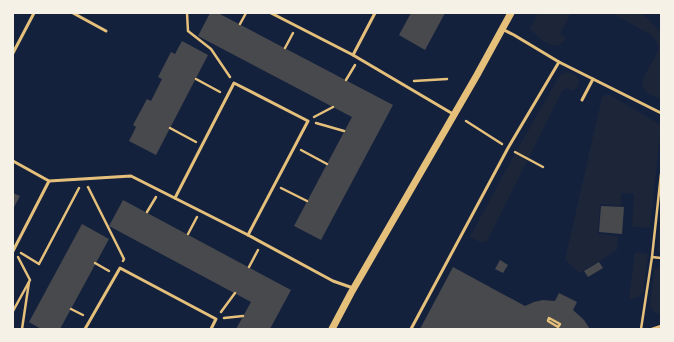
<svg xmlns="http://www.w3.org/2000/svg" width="674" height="342" viewBox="0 0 674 342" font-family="Spectral,serif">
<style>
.green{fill:#1d2539}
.building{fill:#48494c}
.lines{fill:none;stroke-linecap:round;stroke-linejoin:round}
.path{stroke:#e5c07b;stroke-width:2.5}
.service{stroke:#e5c07b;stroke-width:3}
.tertiary{stroke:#e5c07b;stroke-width:7}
</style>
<rect width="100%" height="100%" fill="#14213d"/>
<!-- green -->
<g class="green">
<path d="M538 13H571L560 34 566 38C555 55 541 39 530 29Z"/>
<path d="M612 13H641L661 32V99C657 97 650 95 647 92 632 81 660 59 658 46 657 41 654 38 651 35Z"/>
<path d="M565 72C577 73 585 82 573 91L567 88 562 91 487 241 482 243 470 237 514 155 560 75Z"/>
<path d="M605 95H610L661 125 650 228 632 227 634 194 621 193V206L600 204 598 234 618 236 617 250 580 273 565 260 602 97Z"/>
<path d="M661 213V253L657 252Z"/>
<path d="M635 252 648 254 643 292C639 297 636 299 629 299Z"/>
<path d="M661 264V313C655 314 653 311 650 306L654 270Z"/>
</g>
<!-- building -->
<g class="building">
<path d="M210 13H218L393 105 321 240 294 226 352 117 198 36Z"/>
<path d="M411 13H445L425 50 399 35Z"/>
<path d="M182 41 208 55 156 155 129 141 136 127 133 125 147 99 151 101 162 79 158 77 171 52 175 54Z"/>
<path d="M13 193 20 196 13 209Z"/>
<path d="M123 200 291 290 270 329H236L251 302 109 226Z"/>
<path d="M601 206 624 207 622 234 599 232Z"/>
<path d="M82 224 109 239 60 329H41L29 322Z"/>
<path d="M500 260 508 265 503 273 495 269Z"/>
<path d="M599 262 603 268 588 277 584 271Z"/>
<path d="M453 267 525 306 534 302 543 300 555 301 559 293 577 302 573 310 584 320 590 329H420Z"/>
</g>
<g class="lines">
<!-- path -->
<g class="path">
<path d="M187 13 188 31 211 49 230 77"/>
<path d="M240 24 246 13"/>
<path d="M285 48 293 33"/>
<path d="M196 79 220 92"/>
<path d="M346 80 355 65"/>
<path d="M414 81 447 79"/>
<path d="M314 117 333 107"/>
<path d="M466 121 502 144"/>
<path d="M316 123 344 131"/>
<path d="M170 128 196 142"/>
<path d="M301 150 327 164"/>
<path d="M515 152 543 167"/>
<path d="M88 187 124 259 123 261"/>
<path d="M281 188 307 201"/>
<path d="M147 212 156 197"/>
<path d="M188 234 197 217"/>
<path d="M21 253 39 264 79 188"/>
<path d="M652 257 661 258"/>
<path d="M95 263 109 271"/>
<path d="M249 267 258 250"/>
<path d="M71 309 83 315"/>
<path d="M13 311 30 280 18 257"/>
<path d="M221 312 235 293"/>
<path d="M224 318 243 316"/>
<path d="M549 318 560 324 558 327 548 321Z"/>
<path d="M22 329 29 282"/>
<path d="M641 329 652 257 661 174"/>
<path d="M652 329 661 326"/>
</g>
<!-- service -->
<g class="service">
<path d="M73 13 106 31"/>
<path d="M271 13 353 55 453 114"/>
<path d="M502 29 514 35 559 62 661 113"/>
<path d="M13 53 34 13"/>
<path d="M353 55 375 13"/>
<path d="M582 100 593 79"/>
<path d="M13 161 49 181 131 176 248 235 333 281 353 288"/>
<path d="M175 198 234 83 308 121 248 235"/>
<path d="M13 251 49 181"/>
<path d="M85 329 120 268 216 319 211 329"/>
<path d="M411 329 508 148 559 62"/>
</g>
<!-- tertiary -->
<path class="tertiary" d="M332 329 351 293 477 75 511 13"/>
</g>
<!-- border -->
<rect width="674" height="342" fill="none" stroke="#f6f1e7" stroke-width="28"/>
</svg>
